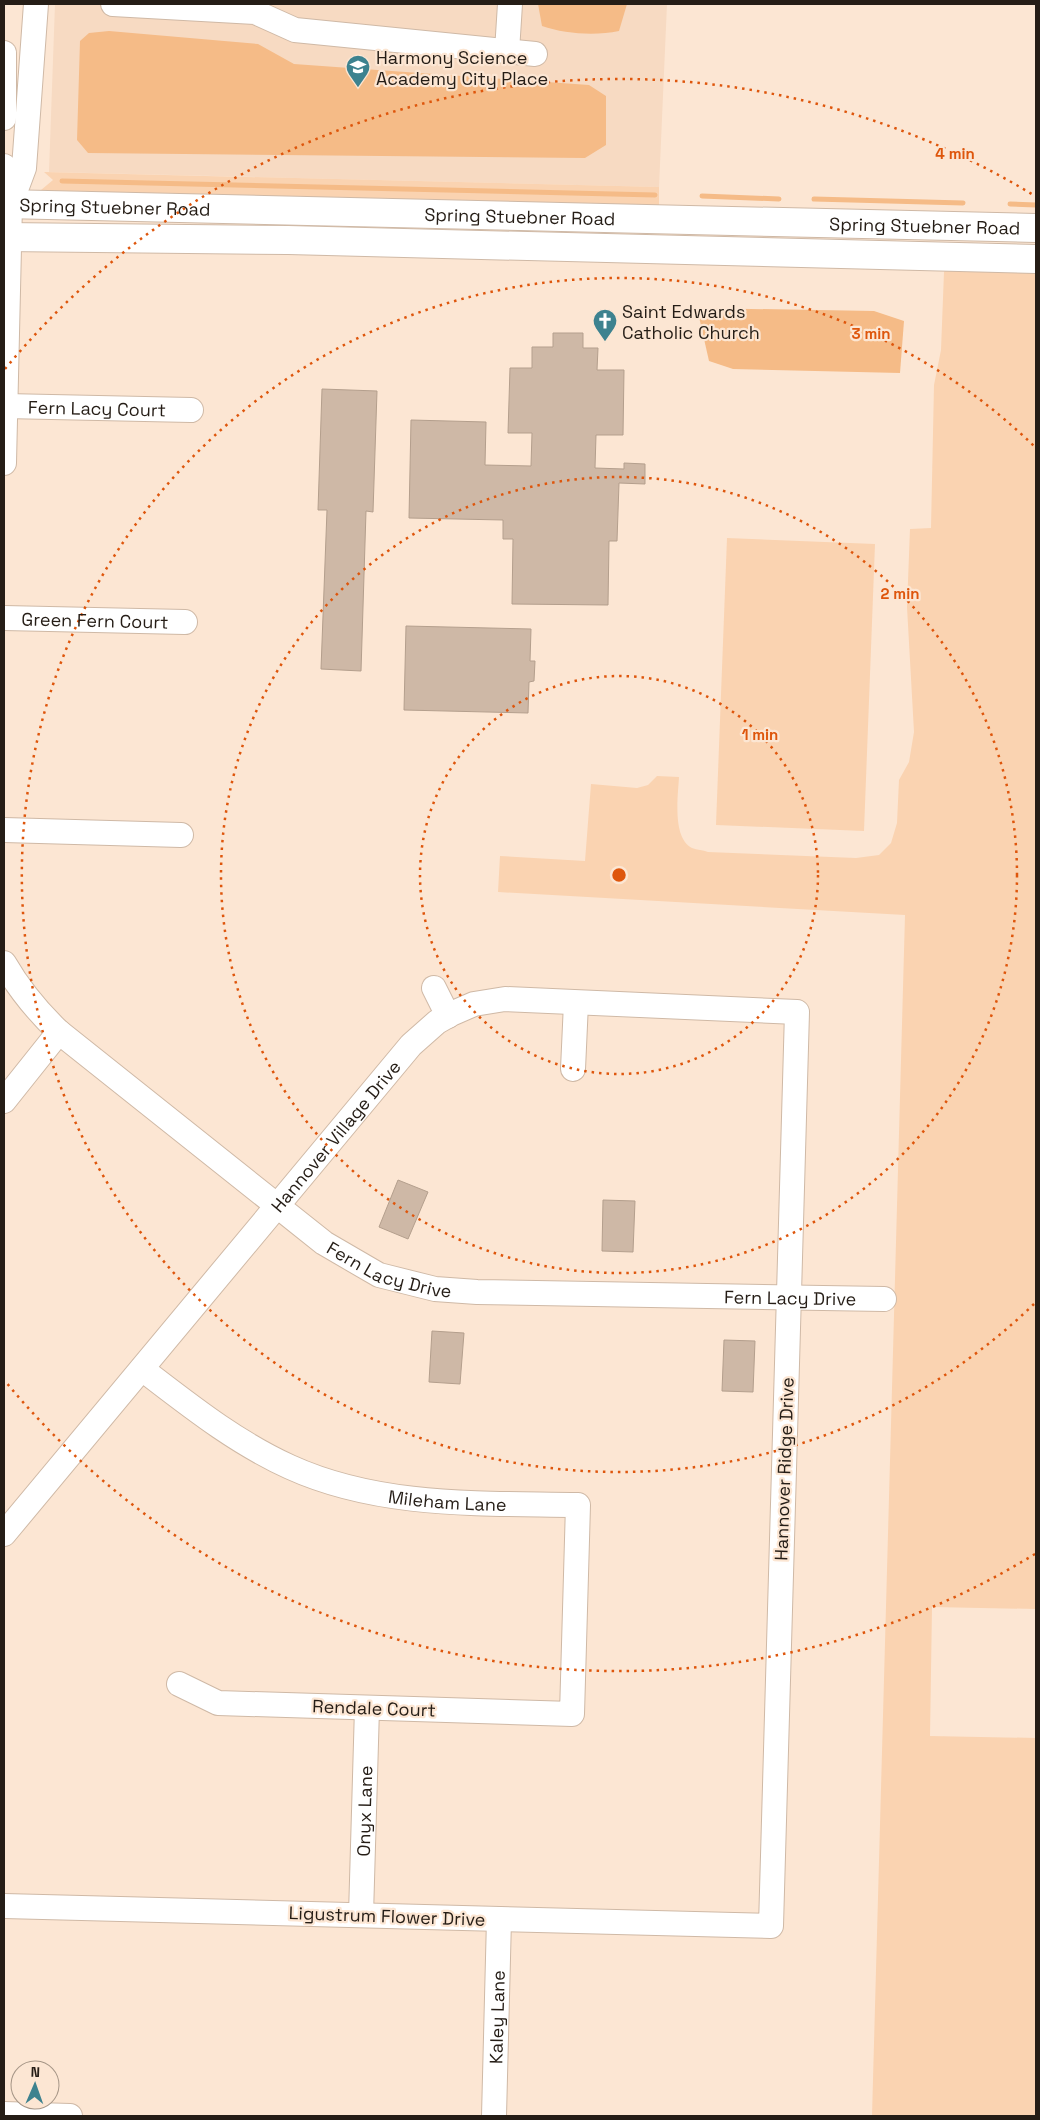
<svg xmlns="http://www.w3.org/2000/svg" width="1040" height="2120" viewBox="0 0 1040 2120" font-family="'Space Grotesk',sans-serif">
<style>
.built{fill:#f7dac2}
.green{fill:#fad3b1}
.water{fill:#f5bb87}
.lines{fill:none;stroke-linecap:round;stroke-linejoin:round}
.stream{stroke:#f5bb87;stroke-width:5}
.building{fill:#ceb8a6;stroke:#b49f8d}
.minor-casing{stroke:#cfb9a6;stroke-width:26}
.major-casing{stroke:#cfb9a6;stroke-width:30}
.minor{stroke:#fff;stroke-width:24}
.major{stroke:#fff;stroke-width:28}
.ring{fill:none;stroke:#de560c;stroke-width:2.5;stroke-dasharray:2.5 5}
.labels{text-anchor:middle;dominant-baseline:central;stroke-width:4.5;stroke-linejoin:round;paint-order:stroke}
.poi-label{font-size:18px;fill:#251d16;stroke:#fce6d3;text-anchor:start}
.street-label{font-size:18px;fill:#251d16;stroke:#fce6d3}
.centre{fill:#de560c;stroke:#fce6d3;stroke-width:2.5}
.ring-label{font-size:15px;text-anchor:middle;font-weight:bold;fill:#de560c;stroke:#fce6d3;stroke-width:4.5;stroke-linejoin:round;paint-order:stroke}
</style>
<rect width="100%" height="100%" fill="#fce6d3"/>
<!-- built -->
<path class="built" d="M55 4H667L659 187 49 172Z"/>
<!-- green -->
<g class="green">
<path d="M44 172 659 187V208L48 195 41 190 53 180Z"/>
<path d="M1036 266V1609L932 1607 930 1736 1036 1738V2116H872L905 915 498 892 500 856 585 861 591 784 637 788 648 785 657 776 679 777C678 796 672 838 692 848 697 850 703 850 708 852L856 858 879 855 891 843 897 823 899 780 909 762 914 732 907 607 910 529 931 528 934 385 941 350 944 272 947 268Z"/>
<path d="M727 538 875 544 864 831 716 825Z"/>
</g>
<!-- water -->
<g class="water">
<path d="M538 4H627L619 31C595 36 565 34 542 26Z"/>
<path d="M109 31 258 44 294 64 589 85 606 96V145L585 158 88 153 77 140 80 41 89 33Z"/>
<path d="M697 308 874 311 904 321 900 373 733 369 709 361Z"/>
</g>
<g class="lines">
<!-- stream -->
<g class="stream">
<path d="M62 181 655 195"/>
<path d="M702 196 779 199"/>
<path d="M814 199 963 203"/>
<path d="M1010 204 1036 205"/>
</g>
</g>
<!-- building -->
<g class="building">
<path d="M553 333H583V348H598L597 370H624L623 435H596L595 468 624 469V463L645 464V484L619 483 617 541H609L608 605 512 604 513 539H503V520L409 518 411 420 486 422 485 465 531 466 532 433H508L510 368H532V347H553Z"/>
<path d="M322 389 377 391 373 512 366 511 361 671 321 669 327 510H318Z"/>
<path d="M406 626 531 629 530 661H535L534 681 529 682 528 713 404 710Z"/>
<path d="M398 1180 428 1192 408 1239 379 1227Z"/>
<path d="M603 1200 635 1201 633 1252 602 1251Z"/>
<path d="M432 1331 464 1333 460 1384 429 1382Z"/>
<path d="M724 1340 755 1341 753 1392 722 1391Z"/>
</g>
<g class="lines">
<defs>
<g id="minor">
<path d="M113 4 255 12 295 30 535 54"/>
<path d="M507 51 510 4"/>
<path d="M4 53V118"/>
<path d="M4 166 10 204 4 463"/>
<path d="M11 203 24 168 36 4"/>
<path id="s1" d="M5 406 191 410"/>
<path id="s2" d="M4 618 185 622"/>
<path d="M4 830 181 835"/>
<path id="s3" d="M4 963C19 989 37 1011 59 1032L324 1243 379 1275 435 1289 477 1292 884 1299"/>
<path d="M434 988 448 1016"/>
<path d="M573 1069 576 1003"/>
<path d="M4 1101 59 1032"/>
<path id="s4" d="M142 1369C189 1405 235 1442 290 1467 380 1508 482 1503 578 1505L572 1714 218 1703 179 1684"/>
<path id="s5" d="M4 1534 411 1045 437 1022 451 1014 474 1004 505 999 797 1012 771 1926 4 1906"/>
<path id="s6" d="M361 1915 367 1708"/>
<path d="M4 2114 70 2116"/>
<path id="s7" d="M494 2116 499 1919"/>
</g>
<g id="major">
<path id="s8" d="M4 204 1036 228"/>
<path d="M4 237 288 240 1036 259"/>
</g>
</defs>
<!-- minor casing -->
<use href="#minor" class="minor-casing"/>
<!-- major casing -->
<use href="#major" class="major-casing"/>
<!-- minor -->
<use href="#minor" class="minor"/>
<!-- major -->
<use href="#major" class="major"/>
</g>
<!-- distance rings -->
<g class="ring">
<circle cx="619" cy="875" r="199"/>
<circle cx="619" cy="875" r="398"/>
<path d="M1034 1304A597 597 0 1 1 1034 446"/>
<path d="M1035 1554A796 796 0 0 1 5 1381M5 369A796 796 0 0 1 1035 196"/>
</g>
<!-- icons -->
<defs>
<symbol id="school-pin" viewBox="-11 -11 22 30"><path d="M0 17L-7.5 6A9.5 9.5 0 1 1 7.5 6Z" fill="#3d828f" stroke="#fce6d3"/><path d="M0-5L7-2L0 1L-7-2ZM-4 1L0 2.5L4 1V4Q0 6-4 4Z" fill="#fff"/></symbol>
<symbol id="church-pin" viewBox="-11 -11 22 30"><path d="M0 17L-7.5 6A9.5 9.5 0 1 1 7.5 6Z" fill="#3d828f" stroke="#fce6d3"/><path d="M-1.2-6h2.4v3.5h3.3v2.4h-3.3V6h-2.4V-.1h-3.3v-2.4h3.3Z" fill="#fff"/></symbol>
</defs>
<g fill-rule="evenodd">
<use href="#school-pin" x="344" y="53" width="28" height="38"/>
<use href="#church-pin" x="591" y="307" width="28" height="38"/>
</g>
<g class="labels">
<!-- poi labels -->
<g class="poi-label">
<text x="376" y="57">Harmony Science<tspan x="376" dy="21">Academy City Place</tspan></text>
<text x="622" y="311">Saint Edwards<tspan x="622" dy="21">Catholic Church</tspan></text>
</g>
<!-- street labels -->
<g class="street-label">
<text stroke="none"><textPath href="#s8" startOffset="111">Spring Stuebner Road</textPath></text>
<text stroke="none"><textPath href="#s8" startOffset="516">Spring Stuebner Road</textPath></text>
<text stroke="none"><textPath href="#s8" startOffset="921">Spring Stuebner Road</textPath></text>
<text stroke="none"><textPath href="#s1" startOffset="92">Fern Lacy Court</textPath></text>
<text stroke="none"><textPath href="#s2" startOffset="91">Green Fern Court</textPath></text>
<text stroke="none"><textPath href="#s5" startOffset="518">Hannover Village Drive</textPath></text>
<text stroke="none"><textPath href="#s3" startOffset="499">Fern Lacy Drive</textPath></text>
<text stroke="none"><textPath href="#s3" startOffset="904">Fern Lacy Drive</textPath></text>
<text transform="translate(784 1469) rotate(-88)">Hannover Ridge Drive</text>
<text stroke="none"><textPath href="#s4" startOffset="340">Mileham Lane</textPath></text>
<text transform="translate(374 1708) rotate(2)">Rendale Court</text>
<text stroke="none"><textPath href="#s6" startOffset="104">Onyx Lane</textPath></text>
<text transform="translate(387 1916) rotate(2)">Ligustrum Flower Drive</text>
<text stroke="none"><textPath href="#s7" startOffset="99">Kaley Lane</textPath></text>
</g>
</g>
<circle cx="619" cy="875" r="8" class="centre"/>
<g class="ring-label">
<text x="955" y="159">4 min</text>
<text x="871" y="339">3 min</text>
<text x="900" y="599">2 min</text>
<text x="760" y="740">1 min</text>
</g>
<!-- border -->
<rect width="1040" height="2120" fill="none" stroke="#251d16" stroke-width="10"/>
<!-- north arrow -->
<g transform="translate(35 2085) rotate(2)"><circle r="24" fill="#fce6d3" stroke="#a69687"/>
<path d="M0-4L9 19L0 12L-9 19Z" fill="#3d828f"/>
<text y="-8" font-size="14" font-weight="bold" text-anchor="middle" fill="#251d16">N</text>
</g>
</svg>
